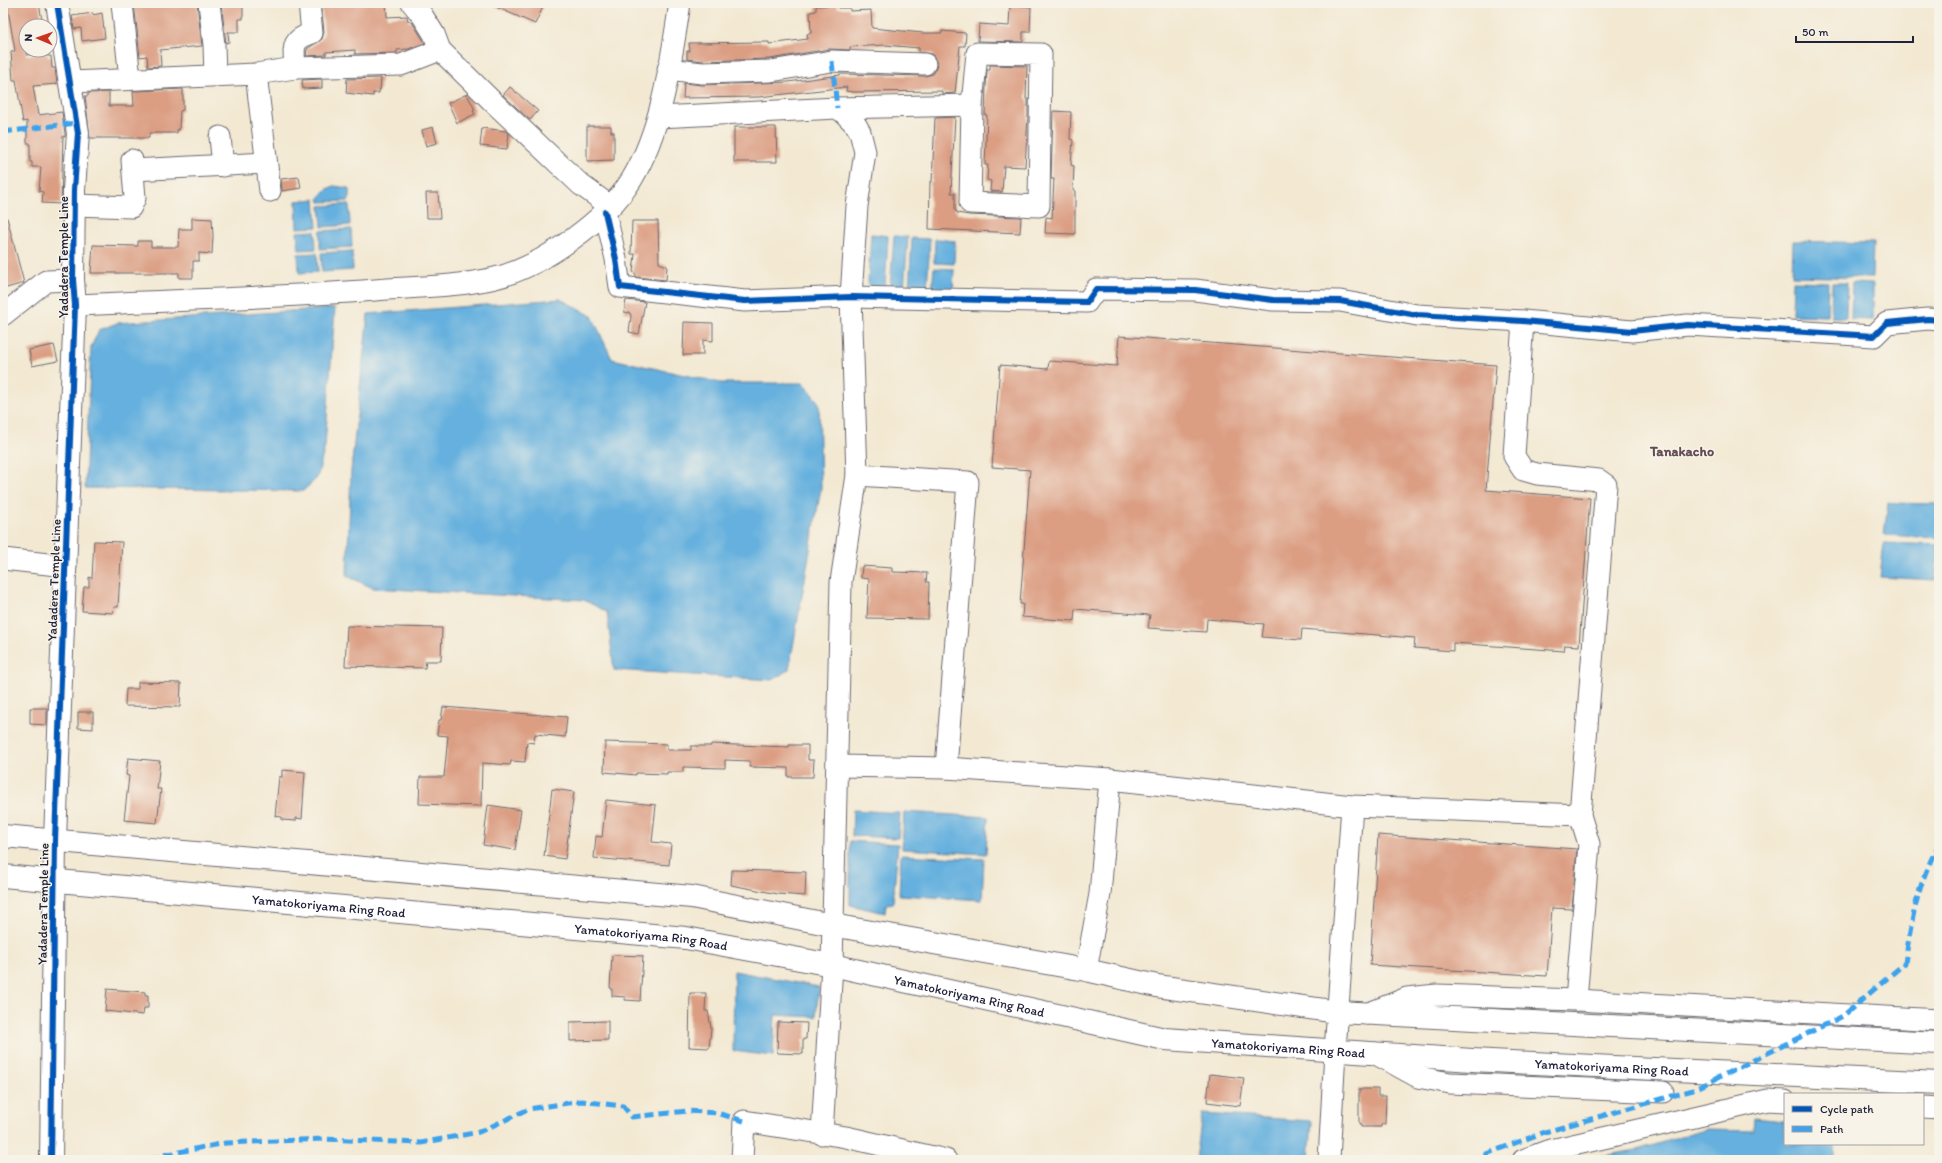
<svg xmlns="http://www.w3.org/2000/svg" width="1942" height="1163" viewBox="0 0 1942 1163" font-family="Itim,sans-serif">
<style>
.water{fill:#65b0de;stroke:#44698c}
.building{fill:#db9e83}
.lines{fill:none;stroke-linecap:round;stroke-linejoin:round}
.minor-casing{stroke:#6b6870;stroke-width:23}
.major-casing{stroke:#6b6870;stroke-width:24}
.minor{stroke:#fff;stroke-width:21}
.major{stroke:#fff;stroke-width:22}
.quiet{stroke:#3ea2ec;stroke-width:5;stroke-dasharray:10 5;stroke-linecap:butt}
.cycleway-casing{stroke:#f7f3e8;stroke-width:8}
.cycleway{stroke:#0057b8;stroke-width:6}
.labels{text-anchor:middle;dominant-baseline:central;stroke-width:3;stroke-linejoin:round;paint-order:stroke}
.street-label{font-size:13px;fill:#22223b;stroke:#f7f3e8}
.neighbourhood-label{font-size:14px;font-weight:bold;fill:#634d54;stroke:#f7f3e8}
</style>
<rect width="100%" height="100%" fill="#f7f3e8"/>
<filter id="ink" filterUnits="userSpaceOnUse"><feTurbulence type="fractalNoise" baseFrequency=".025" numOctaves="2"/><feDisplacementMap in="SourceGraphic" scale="8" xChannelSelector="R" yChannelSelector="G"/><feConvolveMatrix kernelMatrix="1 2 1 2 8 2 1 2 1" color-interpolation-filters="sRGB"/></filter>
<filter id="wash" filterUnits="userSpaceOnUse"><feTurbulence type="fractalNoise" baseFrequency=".012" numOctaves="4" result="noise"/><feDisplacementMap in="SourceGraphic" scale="16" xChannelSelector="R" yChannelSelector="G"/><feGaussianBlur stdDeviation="0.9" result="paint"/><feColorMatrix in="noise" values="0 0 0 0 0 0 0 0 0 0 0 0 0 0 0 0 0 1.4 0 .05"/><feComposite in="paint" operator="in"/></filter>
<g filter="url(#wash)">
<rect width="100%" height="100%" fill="#f3e9d3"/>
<!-- water -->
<g class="water">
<path d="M334 186 349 188V201L320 202 319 198 327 189Z"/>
<path d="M315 199 317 227 297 228 296 201Z"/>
<path d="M349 204 350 225 322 227 320 206Z"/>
<path d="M351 229 352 247 320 249V231Z"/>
<path d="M315 231 316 249 299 250 297 232Z"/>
<path d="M871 234 888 236 885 288H871L868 282Z"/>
<path d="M894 236 908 237 904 289 890 288Z"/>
<path d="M912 238 930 239 927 290 909 289Z"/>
<path d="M935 239 955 241 954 264 934 263Z"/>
<path d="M1793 241 1873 243 1872 278 1792 276Z"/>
<path d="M352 251 353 270 322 272 321 253Z"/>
<path d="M317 253 318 272 299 273 298 254Z"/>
<path d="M934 268 954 269 953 292 932 290Z"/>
<path d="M1793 281 1828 282 1827 316 1792 315Z"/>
<path d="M1832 283H1847L1846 318 1831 317Z"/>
<path d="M1852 283 1873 284V320L1851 319Z"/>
<path d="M560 299 592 316 612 359 721 383H803L819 403 821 488 789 669 773 680 614 670 607 612 584 600 373 588 347 576 351 471 368 314Z"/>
<path d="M335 308 325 446 317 478 303 491 85 488 91 347 99 330 117 323Z"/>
<path d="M1888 503 1939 504V538L1884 535Z"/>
<path d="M1884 543 1939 545 1935 580 1880 577Z"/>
<path d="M853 810 900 813 898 838 852 836Z"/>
<path d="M904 812 988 817 986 854 902 849Z"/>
<path d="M850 841 898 844 893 903 886 904 885 913 850 905Z"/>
<path d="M901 855 984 859 982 900 899 895Z"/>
<path d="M734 971 819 987 816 1017 775 1015 773 1056 733 1051Z"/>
<path d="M1202 1114 1312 1121 1309 1160H1196Z"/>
<path d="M1754 1118 1785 1121V1144H1835V1160H1577L1637 1150 1707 1129 1753 1130Z"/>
</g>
<g id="blocks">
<!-- building -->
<g class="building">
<path d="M7 3H39L43 26H26V55L47 53V56H51L52 68H55L57 84 33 86 38 115 62 112 65 134V137L63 136 61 204 42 203 43 192 39 191 41 167H32V162H30V143H27V121L23 122 16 80H13L11 52 15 51Z"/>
<path d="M134 3H151V6L174 3H197L202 46 160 50 161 66 148 67 147 56 140 57Z"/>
<path d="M221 3H240V6H243V19H239V32H228L229 42 226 43Z"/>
<path d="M321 3H386L387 17 407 16 408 21 412 22 425 43 408 49 397 50V53L355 54V50L326 52V55L306 56 307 49 322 39 324 32Z"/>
<path d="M487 3H545L535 24Z"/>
<path d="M837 5 838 8H850V11L871 10 872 28 923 33H942V31L966 33 965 46H960L955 93 942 94V91L854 92 846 91 847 87 759 97 683 98 684 83 702 85 788 82 840 75V74L925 76 933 74 935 71 937 64 933 54 919 52V48L885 45 850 47V50L829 49 770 59 703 61 687 59V51H690L689 43 769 42V44L808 39 807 34 811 33 810 12 816 11V6Z"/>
<path d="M1010 5 1031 7 1030 32H1023V42L978 41 979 24 1009 26Z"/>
<path d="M93 13V15L102 13 105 38 82 41 81 28 74 29 72 16Z"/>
<path d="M990 65 1027 66 1026 99H1028V116L1025 167 1004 166 1002 192 990 191 991 181 987 180 988 165H985L987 115H985L986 87 987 70H990Z"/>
<path d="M381 78 380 90H379V93H373V96L346 93 347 79Z"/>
<path d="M322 79V88L303 89 302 80Z"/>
<path d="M510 87 538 111 530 120 503 95Z"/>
<path d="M183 89V110L180 111 179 130H177V133H149V138H90L85 96H88V93L109 92V106H134L133 91Z"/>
<path d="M467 94 475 110 473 111 475 114 457 123 448 103Z"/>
<path d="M1053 111 1071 112 1070 139 1073 140 1071 165 1074 166 1073 190H1075V234L1045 233 1046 217 1052 218 1054 179H1051Z"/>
<path d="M955 117 951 193H955V211H957V213L969 215 1021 217 1020 233 929 229 930 182H932L935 118Z"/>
<path d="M587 126H611V132H614V160L587 161Z"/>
<path d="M433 127 437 143 426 146 422 130Z"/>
<path d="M734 127H776L777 162H734Z"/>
<path d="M482 128 506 131 509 134 507 149 480 146Z"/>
<path d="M299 177 301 188 282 191 281 179Z"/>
<path d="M426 193H438L440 218H427Z"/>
<path d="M3 218H7L24 283 3 289Z"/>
<path d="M192 218 212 219 213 236 212 254 199 253V261H193V278H179V273H91L93 245 138 246V241H151V247H178L179 229H192Z"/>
<path d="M632 221H658L659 263 667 266 666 280 636 277V274L633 272 635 254H631Z"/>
<path d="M626 300 645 302 639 334 629 332 631 316 630 313 624 312Z"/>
<path d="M684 322 713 323V341L703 340V355H683Z"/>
<path d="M1119 336 1496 365 1486 490 1590 498 1579 646 1565 645 1564 651 1453 643V651L1414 648 1415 638 1302 629 1301 640 1262 637 1264 624 1207 619 1206 632 1148 628 1150 615 1075 609 1074 621 1022 617 1023 604H1020L1030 470 992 467 1000 365 1048 369 1049 361 1117 366Z"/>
<path d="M54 345 58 361 32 366 29 350Z"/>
<path d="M94 541 122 542 118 607H114L113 613 82 611 84 587H89V577L92 578Z"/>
<path d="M862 566 892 568V572L927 573 926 582H929L928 619 867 618 869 579 861 578Z"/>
<path d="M347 626 442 628 441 661H426L425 668 345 666Z"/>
<path d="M138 682 181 683 180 707 125 706 126 689H138Z"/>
<path d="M443 707 567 717 565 737 535 734 534 743 527 742 525 762 511 761 510 765 482 763 481 806 419 804 420 777H444L448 736 437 735 439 720H441Z"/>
<path d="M30 708H47V725L30 724Z"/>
<path d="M78 712H93V729L78 728Z"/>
<path d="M605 742 667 744V750H691V746H711V744L789 747V745H808V760H814L813 777H788V768L750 767V761L725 760V768L683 767V772H667V774L636 773V775L604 772Z"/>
<path d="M128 758 160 761 157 789H161L157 823 124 820 129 776 126 775Z"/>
<path d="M282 770 305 772 302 819 296 818V821L282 820V817L275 816 279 777H282Z"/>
<path d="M552 789 574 792 565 859 544 856Z"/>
<path d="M606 800 656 805 652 842 671 844 669 865 594 858 596 836 602 837Z"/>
<path d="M488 805 521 810 515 850 483 845Z"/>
<path d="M1378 835 1577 849 1572 909 1552 908 1547 976 1370 965Z"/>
<path d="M732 870 806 872 805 896 778 894 731 885Z"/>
<path d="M615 955 643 956 640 1001 625 1000V997L612 996V988H610L612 956Z"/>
<path d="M107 989 145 992V995H148V1008H144L143 1015 105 1011Z"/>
<path d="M690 993H706L705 1011H708L711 1028 709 1048 689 1047Z"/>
<path d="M608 1021V1040L570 1041V1022Z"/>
<path d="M778 1022 807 1023 806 1039H803V1054L777 1053Z"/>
<path d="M1210 1074 1244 1078 1240 1106 1207 1102Z"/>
<path d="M1359 1089H1378V1096H1386L1385 1124H1381V1127H1361V1125H1359Z"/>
</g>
</g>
</g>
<g filter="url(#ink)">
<use href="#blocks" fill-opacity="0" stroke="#6b6870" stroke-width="1"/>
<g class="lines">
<defs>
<g id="minor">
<path d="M122 3 130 79"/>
<path d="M209 3 214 45 215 75"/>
<path d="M412 3 422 15 434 34 440 50 492 101 581 185 610 206"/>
<path d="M977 53 1041 54 1039 206 970 203 972 105Z"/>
<path d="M295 68C294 48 290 40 312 33L309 3"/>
<path d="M668 69 702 73 771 71 832 61 925 64"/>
<path d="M256 74 270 191"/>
<path d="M71 82 256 74 295 68 401 65 440 50"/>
<path d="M837 108 972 105"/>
<path d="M659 117 837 108 844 113 856 125 860 132 865 152 857 206 851 297 857 475 841 582 832 965 822 1134"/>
<path d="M220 137 223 166"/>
<path d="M133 170 266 163"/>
<path d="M75 205 131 207 135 198 132 160"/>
<path d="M605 212 616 259 620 287 745 301 851 297 1087 302 1096 289 1195 290 1273 300 1340 301 1417 315 1523 321 1632 331 1688 325 1874 336 1887 323 1928 319 1939 320"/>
<path d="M75 305C175 300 275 298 375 290 414 287 457 287 495 278 541 267 607 220 632 179 662 129 671 61 680 3"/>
<path d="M3 315 46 281 73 280"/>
<path d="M1523 321 1514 456 1523 470 1537 474 1599 480 1606 485 1580 815 1589 844 1576 1000"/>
<path d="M857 475 968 482 946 768"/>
<path d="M3 559 66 566"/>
<path d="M838 766 946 768 1110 779 1352 806 1580 815"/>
<path d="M1086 970 1100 894 1110 779"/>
<path d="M1367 1014 1407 998 1437 995 1576 1000 1939 1020"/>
<path d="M1374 1053 1418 1077 1450 1083 1663 1092"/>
<path d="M1923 1107 1939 1108"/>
<path d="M742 1160 744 1121 846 1137 946 1160"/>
<path d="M1329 1160 1335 1051 1352 806"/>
<path d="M1523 1160 1547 1151 1768 1100 1785 1101"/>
</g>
<g id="major">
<path d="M3 836 692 897 832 925 1086 970 1157 986 1338 1012 1939 1043"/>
<path id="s1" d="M3 876 686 938 832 965 1165 1039 1472 1060 1939 1083"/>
<path d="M51 1160 55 840 75 305 73 280 74 190 78 133 57 3"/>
</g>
</defs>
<!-- minor casing -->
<use href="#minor" class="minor-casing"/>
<!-- major casing -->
<use href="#major" class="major-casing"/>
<!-- minor -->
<use href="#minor" class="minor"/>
<!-- major -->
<use href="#major" class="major"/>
<!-- quiet -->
<g class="quiet">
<path d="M832 61 837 108"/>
<path d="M3 132 76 123"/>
<path d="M150 1160 163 1155 226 1143 324 1139 421 1143 479 1132 529 1109 581 1101 623 1106 632 1117 688 1111 717 1113 744 1121"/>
<path d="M1470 1160 1545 1132 1693 1090 1843 1016 1905 963C1911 923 1918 880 1939 845"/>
</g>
<defs>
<g id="cycleway">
<path d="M605 212 616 259 620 287 745 301 851 297 1087 302 1096 289 1195 290 1273 300 1340 301 1417 315 1523 321 1632 331 1688 325 1874 336 1887 323 1928 319 1939 320"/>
<path d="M51 1160 55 840 75 305 73 280 74 190 78 133 57 3"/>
</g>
</defs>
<!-- cycleway casing -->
<use href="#cycleway" class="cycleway-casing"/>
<!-- cycleway -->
<use href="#cycleway" class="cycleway"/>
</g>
</g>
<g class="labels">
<!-- street labels -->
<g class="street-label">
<text transform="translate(63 257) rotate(-90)">Yadadera Temple Line</text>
<text transform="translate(54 580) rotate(-88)">Yadadera Temple Line</text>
<text transform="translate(43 904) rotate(-89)">Yadadera Temple Line</text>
<text stroke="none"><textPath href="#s1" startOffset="327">Yamatokoriyama Ring Road</textPath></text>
<text stroke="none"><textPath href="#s1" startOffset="651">Yamatokoriyama Ring Road</textPath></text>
<text stroke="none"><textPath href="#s1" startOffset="975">Yamatokoriyama Ring Road</textPath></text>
<text stroke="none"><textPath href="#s1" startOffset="1299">Yamatokoriyama Ring Road</textPath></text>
<text stroke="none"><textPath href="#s1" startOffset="1623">Yamatokoriyama Ring Road</textPath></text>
</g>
<!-- neighbourhood labels -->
<g class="neighbourhood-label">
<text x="1682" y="451">Tanakacho</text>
</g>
</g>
<!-- margin -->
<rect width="1942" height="1163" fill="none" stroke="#f7f3e8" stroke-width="16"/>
<!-- legend -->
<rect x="1784" y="1093" width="140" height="52" fill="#f7f3e8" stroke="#a29fa3"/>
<rect x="1792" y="1106" width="20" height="6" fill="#0057b8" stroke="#a29fa3"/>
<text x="1820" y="1113" font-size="12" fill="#22223b">Cycle path</text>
<rect x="1792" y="1126" width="20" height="6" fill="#3ea2ec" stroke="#a29fa3"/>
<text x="1820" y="1133" font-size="12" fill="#22223b">Path</text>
<!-- north arrow -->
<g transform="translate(38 38) rotate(272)"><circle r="19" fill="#f7f3e8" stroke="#a29fa3"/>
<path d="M0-3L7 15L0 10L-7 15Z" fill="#c8321e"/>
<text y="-6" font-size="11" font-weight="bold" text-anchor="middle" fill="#22223b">N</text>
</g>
<!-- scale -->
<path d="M1796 36v6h117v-6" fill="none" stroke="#22223b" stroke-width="2"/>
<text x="1802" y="36" font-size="12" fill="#22223b" stroke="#f7f3e8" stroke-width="3" paint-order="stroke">50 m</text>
</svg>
